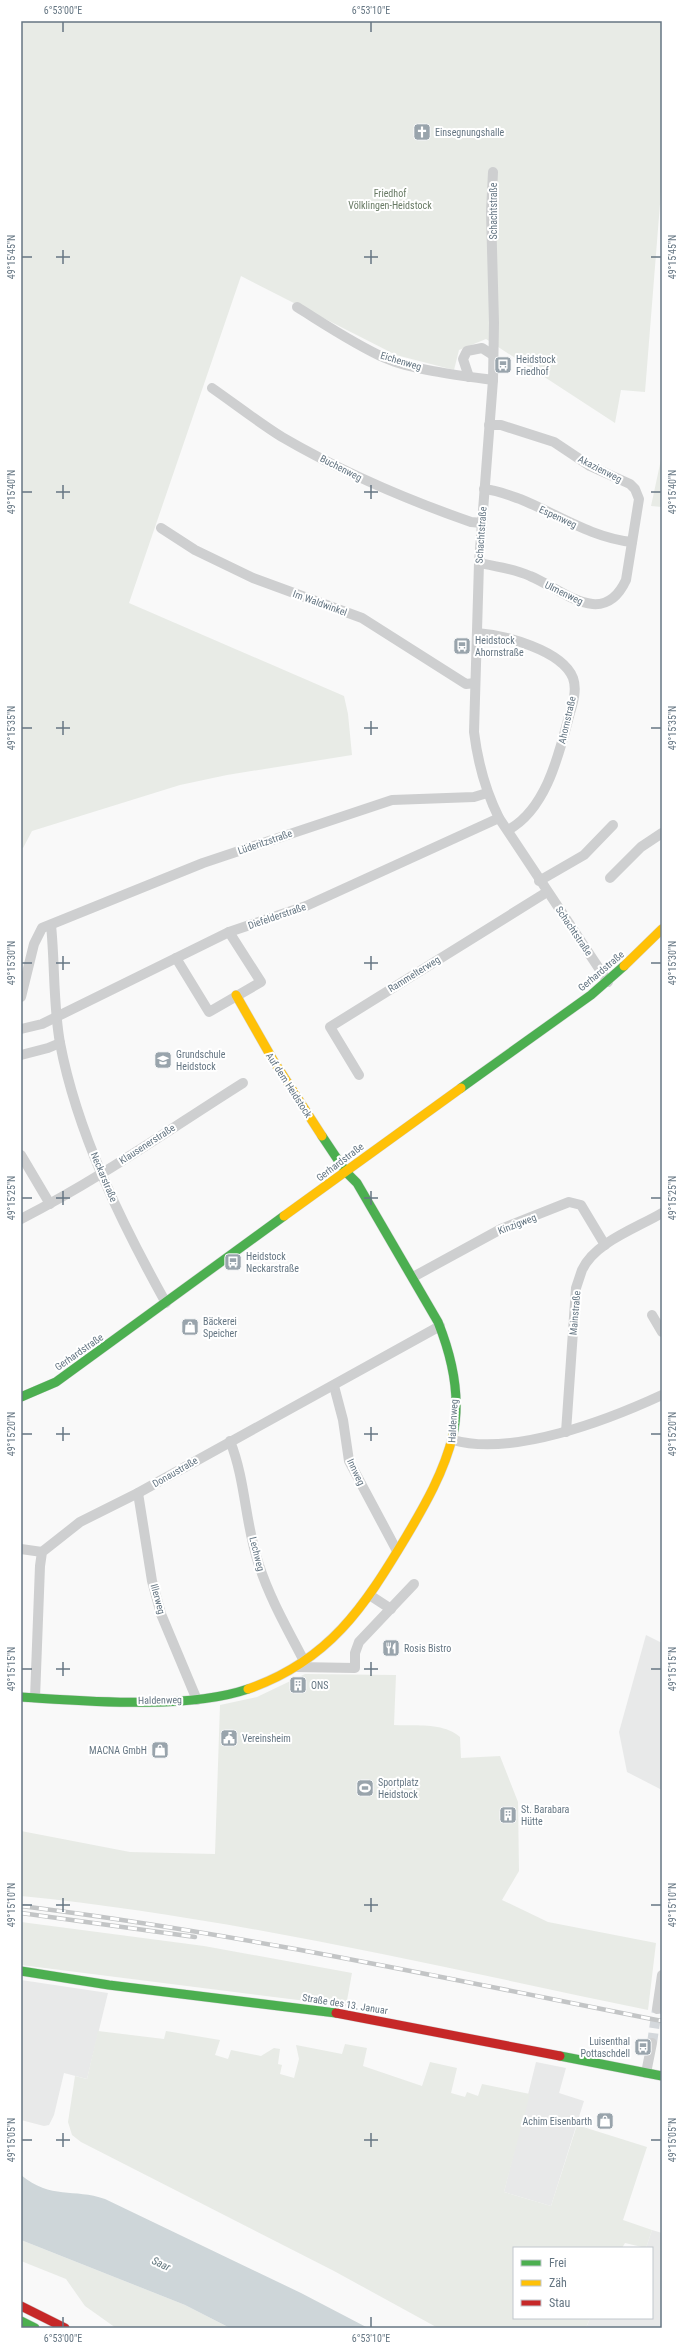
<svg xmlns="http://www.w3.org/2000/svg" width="683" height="2349" viewBox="0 0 683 2349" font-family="'Roboto Condensed',sans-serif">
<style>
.built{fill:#e8e9e9}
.green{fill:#e8ebe6}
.water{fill:#ced6d9}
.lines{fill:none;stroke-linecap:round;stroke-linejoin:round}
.street-tunnel{stroke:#d4d8dc;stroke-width:10;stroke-dasharray:10 5;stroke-linecap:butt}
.fast-casing{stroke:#d5d6d7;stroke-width:10}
.slow-casing{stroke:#d5d6d7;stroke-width:10}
.jam-casing{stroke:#d5d6d7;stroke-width:10}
.street{stroke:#cecfd0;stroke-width:10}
.fast{stroke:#4caf50;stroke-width:9}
.slow{stroke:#ffc107;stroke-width:9}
.jam{stroke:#c62828;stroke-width:9}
.rail-casing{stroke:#c3c5c6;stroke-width:4.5}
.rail{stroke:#fff;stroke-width:3;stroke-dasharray:9;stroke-linecap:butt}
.ticks{fill:none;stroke:#657683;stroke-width:1.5}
.labels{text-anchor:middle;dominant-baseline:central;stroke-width:4;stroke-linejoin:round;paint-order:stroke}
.poi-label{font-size:10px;fill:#657683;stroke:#fff;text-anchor:start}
.park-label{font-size:10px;fill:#687a64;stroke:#fff}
.street-label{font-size:10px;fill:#657683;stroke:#fff}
.water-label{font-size:11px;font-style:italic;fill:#60757c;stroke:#fff}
.neatline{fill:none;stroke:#657683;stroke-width:1.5}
.ticks-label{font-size:10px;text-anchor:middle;fill:#657683}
</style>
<rect width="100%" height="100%" fill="#f9f9f9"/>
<!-- built -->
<g class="built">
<path d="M646 1635 662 1643V1790L627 1772 619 1732Z"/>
<path d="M21 1980 108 1993 87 2079 64 2073 54 2115 49 2125 44 2126 21 2120Z"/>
<path d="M536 2062 566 2068 559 2093 584 2101 551 2206 504 2192Z"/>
<path d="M652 2230 662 2233V2328H586L590 2318H652V2248H646Z"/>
</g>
<!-- green -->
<g class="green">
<path d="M21 21H662V179L645 392 621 390 615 423 486 339 459 350 454 370 396 355 241 276 129 603 344 696 348 714 352 755 227 775 180 785 32 831 23 848 21 847Z"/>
<path d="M662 455V507L651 506Z"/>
<path d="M305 1674 396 1675 394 1725C415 1726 443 1722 460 1737L461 1758 500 1756 518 1802 519 1871 502 1900 548 1922 656 1943 648 2010C440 1967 232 1917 21 1896V1831L130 1852 215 1854 220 1705 257 1697Z"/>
<path d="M21 1922 204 1946 352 1973 346 2006 21 1965Z"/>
<path d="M98 2031 164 2039 166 2031 220 2040 215 2055 228 2059 231 2050 261 2056 274 2048 280 2049 278 2064 282 2065 280 2074 294 2078 299 2059 296 2045 342 2054 345 2044 367 2048 363 2066 422 2086 430 2062 457 2068 451 2093 465 2097 467 2092 478 2096 482 2084 530 2094 504 2192 551 2206 577 2125 647 2147 623 2220 652 2230 646 2248 625 2243 622 2248H514V2318H590L586 2328H438L334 2271 81 2142 72 2135 68 2122 75 2076 87 2079Z"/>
<path d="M21 2240 185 2305 230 2328H116L85 2306 66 2279 21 2261Z"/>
</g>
<!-- water -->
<path class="water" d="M21 2175C51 2200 74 2188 105 2199L301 2293 368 2328H230L185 2305 21 2240Z"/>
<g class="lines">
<!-- street-tunnel -->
<path class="street-tunnel" d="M652 2043 657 2009"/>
<defs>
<g id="fast">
<path d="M461 1088 591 995 624 966"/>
<path d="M322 1136 346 1172 357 1183 438 1322C452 1357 461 1398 453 1435"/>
<path d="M21 1397 56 1382 284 1216"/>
<path d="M21 1697C86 1701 187 1710 248 1689"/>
<path d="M21 1971 109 1985 336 2013"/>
<path d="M560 2056 662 2076"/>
<path d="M21 2321 35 2328"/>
</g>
<g id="slow">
<path d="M624 966 662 929"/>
<path d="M236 995 273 1060 322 1136"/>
<path d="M284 1216 461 1088"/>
<path d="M248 1689C329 1661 364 1607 406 1537 425 1505 444 1472 453 1435"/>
</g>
<g id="jam">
<path d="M336 2013 560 2056"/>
<path d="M21 2306 65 2328"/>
</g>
</defs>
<!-- fast casing -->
<use href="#fast" class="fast-casing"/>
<!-- slow casing -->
<use href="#slow" class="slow-casing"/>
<!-- jam casing -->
<use href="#jam" class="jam-casing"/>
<!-- street -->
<g class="street">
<path d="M493 172 491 212 494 323 493 380 479 563 474 732C478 764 485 790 499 818L608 982"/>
<path d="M297 307C326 325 354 344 385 358 412 370 463 376 493 380"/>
<path d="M469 377 463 359 467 351 482 348 493 355"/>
<path d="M212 388C235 404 258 422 282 437 342 472 405 499 471 522L482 523"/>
<path d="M484 489C497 490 508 495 520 499 557 514 592 538 632 542"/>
<path d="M161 528 195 550 253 578 362 618 466 684 475 683"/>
<path d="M479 563C496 566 514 569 530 576 562 589 603 630 626 580L639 499 635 489 630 484 590 466 554 442 501 425H489"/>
<path d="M477 633C504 635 562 650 573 678 578 692 571 708 568 720 558 758 545 810 508 830"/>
<path d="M610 878 641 847 662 833"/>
<path d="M539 881 584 855 613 825"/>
<path d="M51 925C55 964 53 1004 60 1043 77 1133 122 1224 166 1303"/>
<path d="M176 958 209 1012 261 982 229 932"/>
<path d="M21 997 34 944 42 928 203 863 392 800 474 797 487 793"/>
<path d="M21 1029 42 1024 229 932 306 906 499 818"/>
<path d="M21 1055 48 1048 60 1043"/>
<path d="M359 1075 330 1027 547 892"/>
<path d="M21 1155 50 1204"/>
<path d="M21 1219C98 1180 170 1129 243 1083"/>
<path d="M413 1277 501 1229 569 1202 581 1205 605 1245"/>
<path d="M652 1315 662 1332"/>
<path d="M334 1386 343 1420 349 1461 397 1551"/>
<path d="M566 1432 576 1288C578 1282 580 1276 582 1270 595 1242 637 1228 662 1213"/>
<path d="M453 1440C512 1457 608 1420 662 1395"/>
<path d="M230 1441C246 1481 245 1525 259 1565 270 1599 288 1630 304 1661"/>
<path d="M138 1493 152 1581 161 1614 197 1700"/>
<path d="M21 1549 42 1552"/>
<path d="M371 1596 391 1609"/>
<path d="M296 1667 355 1668V1653L359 1642 414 1584"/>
<path d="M35 1698 40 1566 42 1552 80 1522 138 1493 440 1326"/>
<path d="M657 2009 662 1975"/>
<path d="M646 2073 652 2043"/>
</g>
<!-- fast -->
<use href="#fast" class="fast"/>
<!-- slow -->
<use href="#slow" class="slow"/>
<!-- jam -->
<use href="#jam" class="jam"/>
<defs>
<g id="rail">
<path d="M21 1906C237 1933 449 1979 662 2021"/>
<path d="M21 1913 195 1937"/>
</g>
</defs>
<!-- rail casing -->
<use href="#rail" class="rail-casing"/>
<!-- rail -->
<use href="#rail" class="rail"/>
</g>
<!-- ticks -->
<path class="ticks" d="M63 22V32M371 22V32M63 250V264M371 250V264M22 257H32M56 257H70M364 257H378M651 257H661M63 485V499M371 485V499M22 492H32M56 492H70M364 492H378M651 492H661M63 721V735M371 721V735M22 728H32M56 728H70M364 728H378M651 728H661M63 956V970M371 956V970M22 963H32M56 963H70M364 963H378M651 963H661M63 1191V1205M371 1191V1205M22 1198H32M56 1198H70M364 1198H378M651 1198H661M63 1427V1441M371 1427V1441M22 1434H32M56 1434H70M364 1434H378M651 1434H661M63 1662V1676M371 1662V1676M22 1669H32M56 1669H70M364 1669H378M651 1669H661M63 1898V1912M371 1898V1912M22 1905H32M56 1905H70M364 1905H378M651 1905H661M63 2133V2147M371 2133V2147M22 2140H32M56 2140H70M364 2140H378M651 2140H661M63 2317V2327M371 2317V2327"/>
<!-- icons -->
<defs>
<symbol id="church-square" viewBox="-11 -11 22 22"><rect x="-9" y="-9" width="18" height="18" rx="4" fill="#99a4ac" stroke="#fff"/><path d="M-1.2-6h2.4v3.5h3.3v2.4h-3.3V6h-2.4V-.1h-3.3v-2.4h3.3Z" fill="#fff"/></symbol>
<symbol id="bus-square" viewBox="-11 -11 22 22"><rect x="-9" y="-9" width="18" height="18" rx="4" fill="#99a4ac" stroke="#fff"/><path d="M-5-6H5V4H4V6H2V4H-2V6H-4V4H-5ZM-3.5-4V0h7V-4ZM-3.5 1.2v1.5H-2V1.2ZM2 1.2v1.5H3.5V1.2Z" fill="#fff"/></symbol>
<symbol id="school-square" viewBox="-11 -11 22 22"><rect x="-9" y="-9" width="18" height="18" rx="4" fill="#99a4ac" stroke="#fff"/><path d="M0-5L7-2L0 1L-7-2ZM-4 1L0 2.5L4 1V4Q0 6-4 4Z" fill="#fff"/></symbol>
<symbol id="shop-square" viewBox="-11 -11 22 22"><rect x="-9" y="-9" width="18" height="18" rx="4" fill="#99a4ac" stroke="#fff"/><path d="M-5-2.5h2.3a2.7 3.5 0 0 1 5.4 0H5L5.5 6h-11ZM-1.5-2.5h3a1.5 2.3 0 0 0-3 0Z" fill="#fff"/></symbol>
<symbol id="restaurant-square" viewBox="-11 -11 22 22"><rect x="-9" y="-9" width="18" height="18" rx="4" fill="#99a4ac" stroke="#fff"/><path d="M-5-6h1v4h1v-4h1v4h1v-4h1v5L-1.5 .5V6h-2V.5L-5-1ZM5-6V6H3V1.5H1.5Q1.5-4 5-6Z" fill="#fff"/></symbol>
<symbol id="building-square" viewBox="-11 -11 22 22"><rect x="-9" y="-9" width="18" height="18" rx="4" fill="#99a4ac" stroke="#fff"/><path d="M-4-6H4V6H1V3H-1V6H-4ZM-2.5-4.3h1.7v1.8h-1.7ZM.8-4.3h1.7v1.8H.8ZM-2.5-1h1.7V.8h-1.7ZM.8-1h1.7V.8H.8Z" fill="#fff"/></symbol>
<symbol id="civic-square" viewBox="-11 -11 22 22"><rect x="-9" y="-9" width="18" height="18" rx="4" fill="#99a4ac" stroke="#fff"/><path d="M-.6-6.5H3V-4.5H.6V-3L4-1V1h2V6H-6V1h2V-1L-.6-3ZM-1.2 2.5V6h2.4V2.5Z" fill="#fff"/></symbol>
<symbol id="stadium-square" viewBox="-11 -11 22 22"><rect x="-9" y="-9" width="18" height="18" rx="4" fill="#99a4ac" stroke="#fff"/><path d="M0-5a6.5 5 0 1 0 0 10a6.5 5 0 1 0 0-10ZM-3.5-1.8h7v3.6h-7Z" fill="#fff"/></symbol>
</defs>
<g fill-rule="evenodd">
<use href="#church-square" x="412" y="122" width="20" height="20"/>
<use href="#bus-square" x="493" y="355" width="20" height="20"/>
<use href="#bus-square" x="452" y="636" width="20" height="20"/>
<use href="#school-square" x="153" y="1050" width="20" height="20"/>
<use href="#bus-square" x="223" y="1252" width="20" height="20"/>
<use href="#shop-square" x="180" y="1317" width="20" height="20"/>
<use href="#restaurant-square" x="381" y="1638" width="20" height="20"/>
<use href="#building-square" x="288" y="1675" width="20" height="20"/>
<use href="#civic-square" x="219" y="1728" width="20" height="20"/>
<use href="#shop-square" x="150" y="1740" width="20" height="20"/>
<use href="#stadium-square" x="355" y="1778" width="20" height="20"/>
<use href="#building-square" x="498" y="1805" width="20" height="20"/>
<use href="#bus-square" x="633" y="2037" width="20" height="20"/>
<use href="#shop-square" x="595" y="2111" width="20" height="20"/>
</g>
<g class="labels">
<!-- poi labels -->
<g class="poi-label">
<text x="435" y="132">Einsegnungshalle</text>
<text x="516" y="359">Heidstock<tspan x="516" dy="12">Friedhof</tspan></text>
<text x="475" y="640">Heidstock<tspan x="475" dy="12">Ahornstraße</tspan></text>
<text x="176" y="1054">Grundschule<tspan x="176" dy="12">Heidstock</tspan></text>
<text x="246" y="1256">Heidstock<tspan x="246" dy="12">Neckarstraße</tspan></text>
<text x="203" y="1321">Bäckerei<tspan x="203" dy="12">Speicher</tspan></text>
<text x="404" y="1648">Rosis Bistro</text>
<text x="311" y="1685">ONS</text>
<text x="242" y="1738">Vereinsheim</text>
<text x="147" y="1750" text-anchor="end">MACNA GmbH</text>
<text x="378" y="1782">Sportplatz<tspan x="378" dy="12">Heidstock</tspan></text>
<text x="521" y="1809">St. Barabara<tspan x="521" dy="12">Hütte</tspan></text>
<text x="630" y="2041" text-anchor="end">Luisenthal<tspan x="630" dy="12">Pottaschdell</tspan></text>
<text x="592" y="2121" text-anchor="end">Achim Eisenbarth</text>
</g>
<!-- park labels -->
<g class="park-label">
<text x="390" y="193">Friedhof<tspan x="390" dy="12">Völklingen-Heidstock</tspan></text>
</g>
<!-- street labels -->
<g class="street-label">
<text transform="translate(493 211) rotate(-90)">Schachtstraße</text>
<text transform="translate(401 361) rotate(17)">Eichenweg</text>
<text transform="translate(341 468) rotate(27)">Buchenweg</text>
<text transform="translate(600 469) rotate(27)">Akazienweg</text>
<text transform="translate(558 517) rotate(25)">Espenweg</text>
<text transform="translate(481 535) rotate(-86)">Schachtstraße</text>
<text transform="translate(564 593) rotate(26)">Ulmenweg</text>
<text transform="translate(320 603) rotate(20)">Im Waldwinkel</text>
<text transform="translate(567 720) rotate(-77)">Ahornstraße</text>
<text transform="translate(265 842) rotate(-19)">Lüderitzstraße</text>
<text transform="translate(277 916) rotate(-19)">Diefelderstraße</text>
<text transform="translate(574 931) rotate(56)">Schachtstraße</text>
<text transform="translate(601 971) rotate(-40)">Gerhardstraße</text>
<text transform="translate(414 974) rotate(-32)">Rammelterweg</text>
<text transform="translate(289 1085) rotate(57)">Auf dem Heidstock</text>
<text transform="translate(147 1144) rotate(-33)">Klausenerstraße</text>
<text transform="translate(340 1162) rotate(-37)">Gerhardstraße</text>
<text transform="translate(104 1177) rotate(67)">Neckarstraße</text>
<text transform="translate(517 1224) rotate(-21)">Kinzigweg</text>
<text transform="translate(575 1313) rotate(-85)">Mainstraße</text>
<text transform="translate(79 1352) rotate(-35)">Gerhardstraße</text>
<text transform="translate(453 1421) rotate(-87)">Haldenweg</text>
<text transform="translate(175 1472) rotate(-30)">Donaustraße</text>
<text transform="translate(356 1472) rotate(65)">Innweg</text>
<text transform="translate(257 1554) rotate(76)">Lechweg</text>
<text transform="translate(158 1599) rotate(75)">Illerweg</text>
<text transform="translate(160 1700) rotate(-1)">Haldenweg</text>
<text transform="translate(345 2004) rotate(9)">Straße des 13. Januar</text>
</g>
<!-- water labels -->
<g class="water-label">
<text transform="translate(161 2264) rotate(25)">Saar</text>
</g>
</g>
<!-- border -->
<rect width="683" height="2349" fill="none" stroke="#ffffff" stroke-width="44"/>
<!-- legend -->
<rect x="513" y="2247" width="140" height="72" fill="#ffffff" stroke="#c1c8cd"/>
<rect x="521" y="2260" width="20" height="6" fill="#4caf50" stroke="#c1c8cd"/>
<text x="549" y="2267" font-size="12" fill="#657683">Frei</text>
<rect x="521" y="2280" width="20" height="6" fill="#ffc107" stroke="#c1c8cd"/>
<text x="549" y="2287" font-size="12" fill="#657683">Zäh</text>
<rect x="521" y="2300" width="20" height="6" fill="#c62828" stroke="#c1c8cd"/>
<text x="549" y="2307" font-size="12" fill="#657683">Stau</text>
<rect x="22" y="22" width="639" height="2305" class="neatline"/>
<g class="ticks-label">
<text x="63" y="14">6°53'00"E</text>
<text x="371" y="14">6°53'10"E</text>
<text transform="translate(11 257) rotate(-90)" y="4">49°15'45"N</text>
<text transform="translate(672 257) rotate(-90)" y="4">49°15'45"N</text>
<text transform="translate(11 492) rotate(-90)" y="4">49°15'40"N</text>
<text transform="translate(672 492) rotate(-90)" y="4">49°15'40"N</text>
<text transform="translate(11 728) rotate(-90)" y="4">49°15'35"N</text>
<text transform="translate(672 728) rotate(-90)" y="4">49°15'35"N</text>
<text transform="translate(11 963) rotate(-90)" y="4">49°15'30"N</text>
<text transform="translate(672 963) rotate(-90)" y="4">49°15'30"N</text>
<text transform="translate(11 1198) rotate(-90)" y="4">49°15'25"N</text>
<text transform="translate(672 1198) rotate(-90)" y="4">49°15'25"N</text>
<text transform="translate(11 1434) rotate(-90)" y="4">49°15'20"N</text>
<text transform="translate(672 1434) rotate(-90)" y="4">49°15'20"N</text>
<text transform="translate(11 1669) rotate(-90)" y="4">49°15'15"N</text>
<text transform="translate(672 1669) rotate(-90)" y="4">49°15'15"N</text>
<text transform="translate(11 1905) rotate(-90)" y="4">49°15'10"N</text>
<text transform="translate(672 1905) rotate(-90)" y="4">49°15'10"N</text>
<text transform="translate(11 2140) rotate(-90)" y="4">49°15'05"N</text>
<text transform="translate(672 2140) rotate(-90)" y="4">49°15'05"N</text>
<text x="63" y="2342">6°53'00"E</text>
<text x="371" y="2342">6°53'10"E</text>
</g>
</svg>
